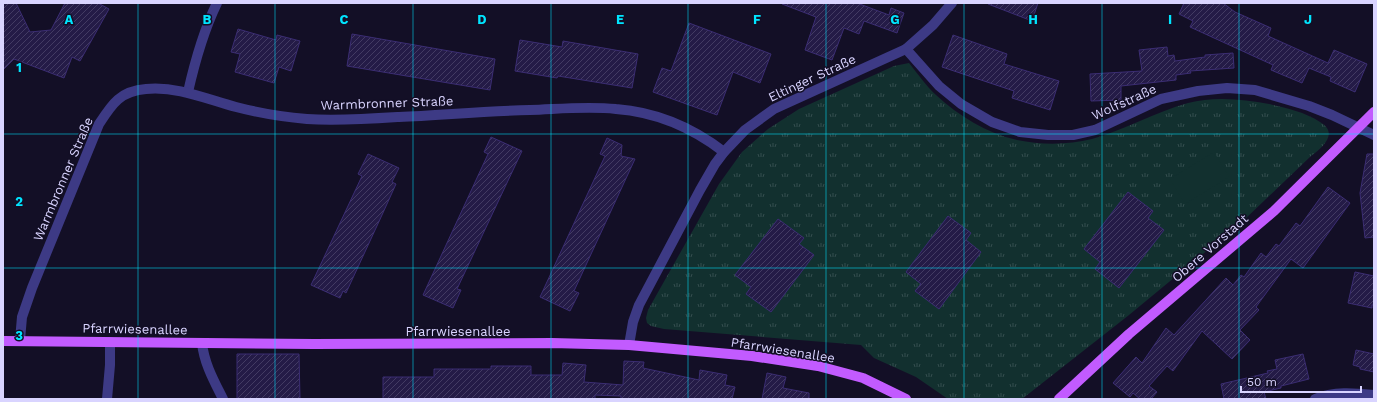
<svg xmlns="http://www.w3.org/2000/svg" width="1377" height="402" viewBox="0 0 1377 402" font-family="'Work Sans',sans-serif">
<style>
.grass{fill:url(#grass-tufts)}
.garden{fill:#12302f}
.building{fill:url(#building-hatch);stroke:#3b2d73}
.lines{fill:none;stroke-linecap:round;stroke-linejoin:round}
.minor{stroke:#3d3a85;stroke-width:10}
.major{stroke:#c25bff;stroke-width:10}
.grid{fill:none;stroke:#00e5ff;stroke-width:1;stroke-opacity:0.55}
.labels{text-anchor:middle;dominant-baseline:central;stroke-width:3;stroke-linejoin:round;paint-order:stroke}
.street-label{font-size:13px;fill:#d9d4ff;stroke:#130f26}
.grid-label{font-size:13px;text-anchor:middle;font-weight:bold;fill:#00e5ff;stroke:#130f26;stroke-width:3;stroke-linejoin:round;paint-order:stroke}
</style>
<defs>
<pattern id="grass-tufts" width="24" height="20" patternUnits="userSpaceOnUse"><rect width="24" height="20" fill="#12302f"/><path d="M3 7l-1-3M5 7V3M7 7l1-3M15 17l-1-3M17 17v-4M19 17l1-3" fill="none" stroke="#344d4e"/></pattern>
<pattern id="building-hatch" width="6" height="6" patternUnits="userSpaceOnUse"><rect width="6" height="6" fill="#241b47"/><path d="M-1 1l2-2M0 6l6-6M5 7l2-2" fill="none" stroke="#433b63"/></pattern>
</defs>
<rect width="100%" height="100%" fill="#130f26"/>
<!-- grass -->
<path class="grass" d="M909 63C918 74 926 86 936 95 959 116 986 133 1017 140 1041 145 1068 145 1092 139 1125 130 1155 112 1188 103 1214 96 1243 99 1269 104 1286 108 1305 112 1320 122 1339 133 1323 147 1311 156L1244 220 1129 315 1022 399H948L916 377 874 358 861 345 664 329 651 326 647 323 646 318 648 310 719 184 742 152 768 129 799 109 894 66Z"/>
<!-- garden -->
<path class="garden" d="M1214 152 1229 177 1185 204 1170 179Z"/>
<!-- building -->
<g class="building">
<path d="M3 3H16L30 32 51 30 65 3H98L109 9 80 61 72 57 64 78 14 59 3 70Z"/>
<path d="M782 3H857L889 15 891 8 904 13 897 33 864 21 859 34 844 28 832 60 805 50 816 17 782 4Z"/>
<path d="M988 3H1038L1032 21 988 4Z"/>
<path d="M1184 3H1223L1235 12 1271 28 1268 36 1328 63 1334 50 1367 64 1355 92 1330 81 1331 77 1309 68 1302 83 1271 70 1273 65 1190 27 1193 21 1179 14Z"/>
<path d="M689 23 771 54 760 83 733 72 717 115 653 92 662 68 671 71Z"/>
<path d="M238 29 276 40 277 35 300 41 291 71 279 67 274 83 235 72 240 54 231 52Z"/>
<path d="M352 34 495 59 490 90 347 66Z"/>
<path d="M953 35 1007 54 1004 64 1059 81 1050 110 1012 98 1014 91 942 67Z"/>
<path d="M520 40 562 47 563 41 638 54 632 88 558 76 557 78 515 71Z"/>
<path d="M1167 47 1168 56 1174 55 1175 61 1205 57V55L1233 53 1234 68 1190 71 1191 73 1176 75V80L1121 86V100L1091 101 1090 74 1142 71 1139 50Z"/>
<path d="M491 137 522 151 457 289 461 290 453 308 423 295 488 154 484 152Z"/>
<path d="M607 138 622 145 621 156 635 159 574 291 579 293 570 311 540 297 605 156 600 154Z"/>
<path d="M368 154 399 168 392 182 396 184 382 215 346 293 343 291 340 298 311 285 362 176 358 174Z"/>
<path d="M1367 154H1374V237L1365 238 1360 193Z"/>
<path d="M1328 187 1350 203 1303 268 1291 259 1256 307 1259 310 1240 330 1250 340 1232 359 1202 331 1173 371 1167 366 1149 386 1157 392 1151 399H1140L1133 393 1130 397 1113 383 1136 357 1142 363 1166 328 1174 335 1226 278 1233 285 1241 275 1244 277 1261 253 1266 257 1276 244 1279 246 1296 223 1300 226Z"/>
<path d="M1128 192 1153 211 1148 218 1164 230 1119 288 1095 269 1100 262 1084 249Z"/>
<path d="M948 216 971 233 966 240 981 252 939 309 915 291 921 284 906 272Z"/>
<path d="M778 219 804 238 799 244 814 255 771 312 746 294 751 287 735 275Z"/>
<path d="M1355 272 1374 276V305H1372V308L1348 303Z"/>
<path d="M1356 350 1374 354V372L1360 369V367L1353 365Z"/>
<path d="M237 354H299L300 399H237Z"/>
<path d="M1303 354 1309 379 1281 386V388L1264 392 1266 399H1224L1221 384 1268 373 1267 371 1277 369 1275 360Z"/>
<path d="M624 361 644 362 643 368 699 380 700 370 727 375 725 385 735 387 732 399H621V396L595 395V399H383V377H434V369H491V366H531V375H562L563 363 586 365 584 382 623 385Z"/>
<path d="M767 373 786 377 783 388 809 393V399H762Z"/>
</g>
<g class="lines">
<!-- minor -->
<g class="minor">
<path d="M906 49 939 86 961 104 992 122 1020 132 1048 135H1073L1095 130 1161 99 1198 91 1227 88 1255 90 1309 106 1332 115 1374 135"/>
<path d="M188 92C195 61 203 32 217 3"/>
<path d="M20 340 22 317 32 288 99 124C112 104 120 91 146 89 178 86 206 99 236 107 259 113 283 117 307 119 338 121 368 119 399 117 443 115 486 111 530 110 559 109 587 106 616 109 656 112 693 128 724 152"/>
<path d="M202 343C204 363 214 381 223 399"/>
<path d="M629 345 633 322 639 305 700 190 715 164 724 152 745 130 774 109 906 49 933 25 952 3"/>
<path d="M107 399 110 365V342"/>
<path d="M1315 399C1334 391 1354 393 1374 395"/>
</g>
<!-- major -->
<g class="major">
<path d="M3 341 314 344 552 343 629 345 752 356 818 366 863 378 906 399"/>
<path d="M1059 399 1129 334 1274 211 1374 112"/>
</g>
</g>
<!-- grid -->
<path class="grid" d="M138 3V399M275 3V399M413 3V399M551 3V399M688 3V399M826 3V399M964 3V399M1102 3V399M1239 3V399M3 134H1374M3 268H1374"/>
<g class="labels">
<!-- street labels -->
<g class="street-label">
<text transform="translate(812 78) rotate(-25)">Eltinger Straße</text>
<text transform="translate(1124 102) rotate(-24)">Wolfstraße</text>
<text transform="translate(387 103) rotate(-2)">Warmbronner Straße</text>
<text transform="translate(63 179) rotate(-67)">Warmbronner Straße</text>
<text transform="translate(1210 248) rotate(-41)">Obere Vorstadt</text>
<text transform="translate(135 329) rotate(1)">Pfarrwiesenallee</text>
<text x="458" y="331">Pfarrwiesenallee</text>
<text transform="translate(783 350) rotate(9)">Pfarrwiesenallee</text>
</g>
</g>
<g class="grid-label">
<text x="69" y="24">A</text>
<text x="207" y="24">B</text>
<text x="344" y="24">C</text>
<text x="482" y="24">D</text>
<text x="620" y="24">E</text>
<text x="757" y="24">F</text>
<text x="895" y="24">G</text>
<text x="1033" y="24">H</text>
<text x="1170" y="24">I</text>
<text x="1308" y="24">J</text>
<text x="19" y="72">1</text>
<text x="19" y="206">2</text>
<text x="19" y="340">3</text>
</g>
<!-- border -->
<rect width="1377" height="402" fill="none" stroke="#d9d4ff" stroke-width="8"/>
<!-- scale -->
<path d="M1241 386v6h120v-6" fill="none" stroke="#d9d4ff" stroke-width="2"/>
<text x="1247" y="386" font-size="12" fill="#d9d4ff" stroke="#130f26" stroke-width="3" paint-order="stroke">50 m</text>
</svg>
